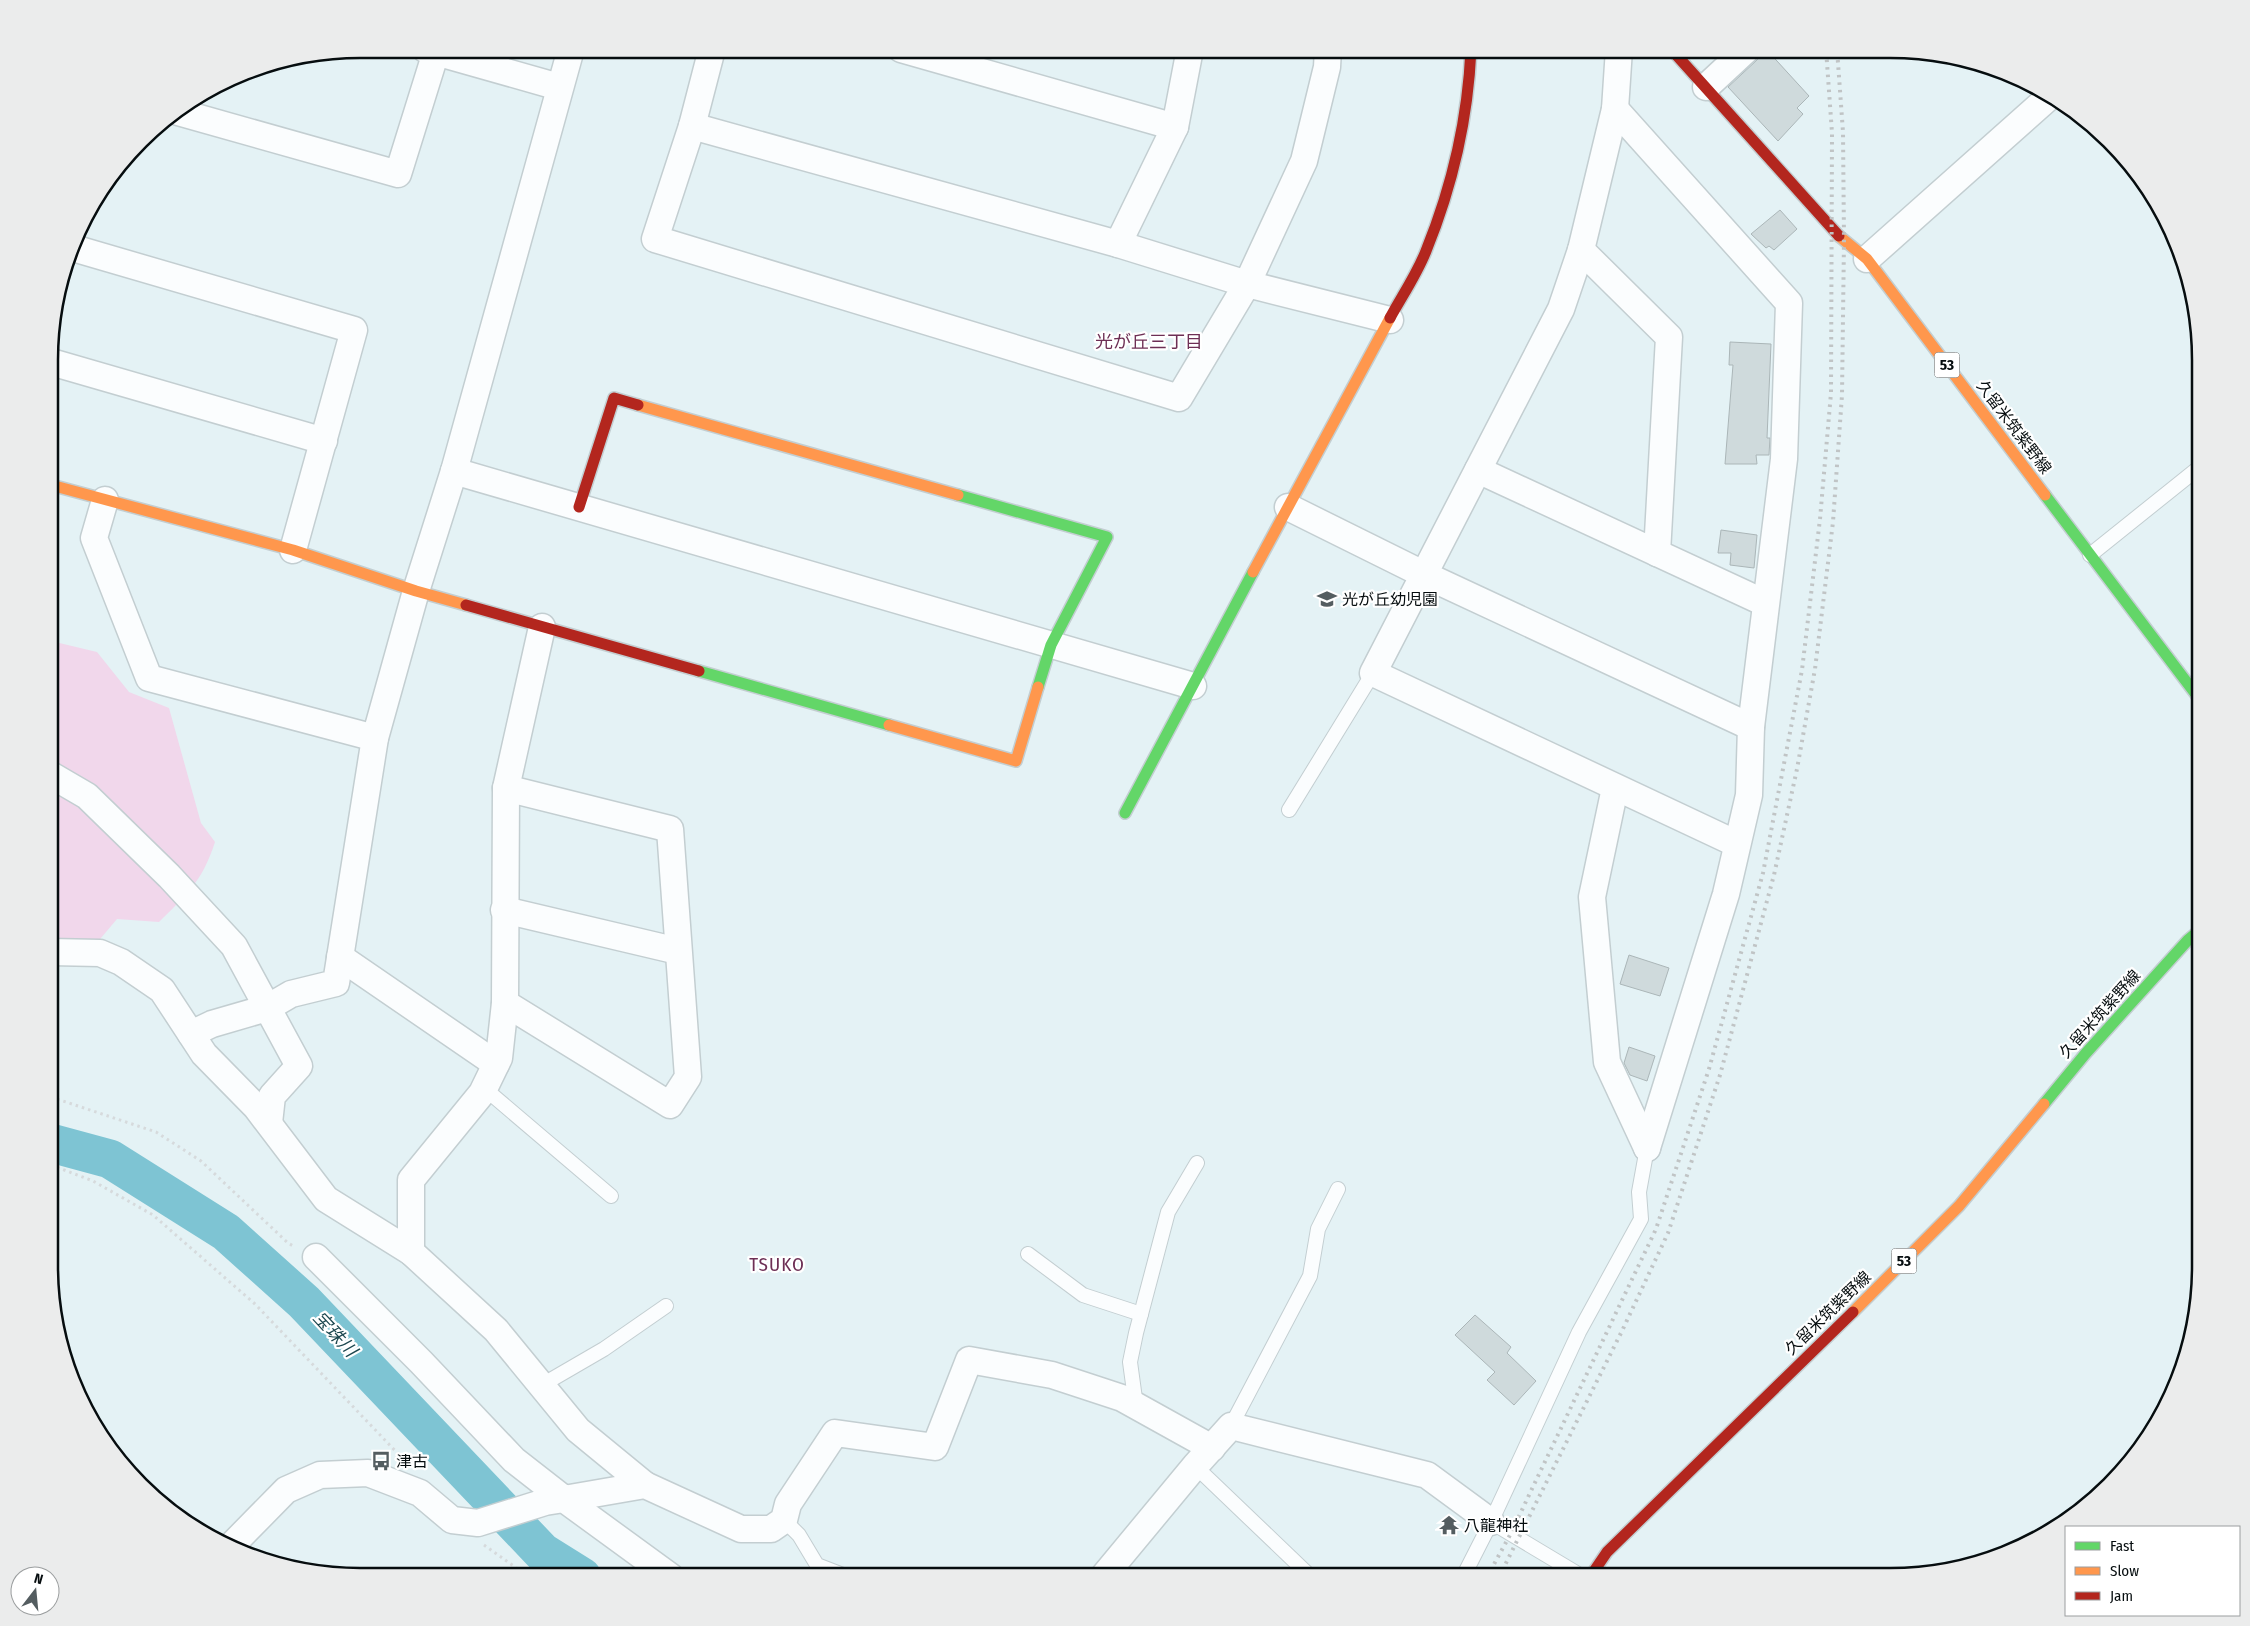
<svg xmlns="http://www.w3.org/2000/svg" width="2250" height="1626" viewBox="0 0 2250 1626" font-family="'Fira Sans Condensed','Noto Sans JP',sans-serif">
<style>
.green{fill:#f1d7eb}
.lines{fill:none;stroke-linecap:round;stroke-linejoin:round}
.river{stroke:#7ec4d3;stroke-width:39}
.building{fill:#cfdadc;stroke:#abb6b8}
.lane-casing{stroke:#c3ced1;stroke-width:16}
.street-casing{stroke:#c3ced1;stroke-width:29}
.fast-casing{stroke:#c3ced1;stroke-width:14}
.slow-casing{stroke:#c3ced1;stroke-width:14}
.jam-casing{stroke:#c3ced1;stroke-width:14}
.path{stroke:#d6dadc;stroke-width:3;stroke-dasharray:2.5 4;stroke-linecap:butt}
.lane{stroke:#fbfdfe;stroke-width:14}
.street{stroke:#fbfdfe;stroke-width:26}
.fast{stroke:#63d668;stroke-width:11}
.slow{stroke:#ff974d;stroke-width:11}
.jam{stroke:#b3261e;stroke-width:11}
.rail{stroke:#c0c4c5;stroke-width:4;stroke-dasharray:2.5 5;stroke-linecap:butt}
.labels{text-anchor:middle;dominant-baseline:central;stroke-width:4.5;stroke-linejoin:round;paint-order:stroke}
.shield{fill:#fff;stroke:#515657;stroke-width:1}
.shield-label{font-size:15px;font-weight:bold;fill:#060d0f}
.street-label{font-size:16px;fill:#060d0f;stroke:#fff}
.poi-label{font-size:16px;fill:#060d0f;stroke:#fff;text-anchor:start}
.neighbourhood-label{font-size:18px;fill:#6d2f55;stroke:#fff}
.water-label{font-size:18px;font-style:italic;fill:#1c474f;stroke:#fff}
.quarter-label{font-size:19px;letter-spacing:1px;fill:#6d2f55;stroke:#fff}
.rim{fill:none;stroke:#060d0f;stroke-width:2.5}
</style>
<rect width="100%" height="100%" fill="#e4f2f5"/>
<!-- green -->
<path class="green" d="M51 641 97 652 129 692 169 708 201 823 215 842C202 882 187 894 159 922L117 919 95 945 51 940Z"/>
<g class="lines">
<!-- river -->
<path class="river" d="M51 1143 110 1159 226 1232 304 1302 542 1552 582 1577"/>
</g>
<!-- building -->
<g class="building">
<path d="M1764 49H1766L1809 96 1797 108 1803 114 1778 141 1728 87 1757 60Z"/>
<path d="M1780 210 1797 229 1774 250 1769 246 1766 248 1751 234Z"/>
<path d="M1730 342 1771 344 1767 438H1770L1769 455H1756L1757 464H1725L1733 365H1729Z"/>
<path d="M1721 530 1757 535 1754 568 1730 565 1731 553H1718Z"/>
<path d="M1629 955 1669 968 1660 996 1620 984Z"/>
<path d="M1629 1047 1655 1056 1647 1081 1630 1075 1624 1063Z"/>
<path d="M1475 1315 1511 1347 1507 1353 1536 1381 1514 1405 1487 1380 1495 1372 1455 1335Z"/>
</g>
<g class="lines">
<defs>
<g id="lane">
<path d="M2090 555 2201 466"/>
<path d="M1289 810 1373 673"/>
<path d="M484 1088 611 1196"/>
<path d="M1028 1254 1083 1295 1141 1314"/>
<path d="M542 1385 604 1349 666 1306"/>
<path d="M1136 1406 1130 1362 1136 1333 1168 1212 1197 1163"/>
<path d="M1231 1426 1310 1276 1318 1229 1338 1189"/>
<path d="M1195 1466 1311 1577"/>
<path d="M784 1520 799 1535 817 1565 848 1577"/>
<path d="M1491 1522 1583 1577"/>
<path d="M1463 1577 1491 1522 1579 1332 1641 1219 1639 1192 1647 1148"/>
</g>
<g id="street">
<path d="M425 49 559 87"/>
<path d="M712 49 692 126 655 239 1179 398 1247 284 1304 161 1327 67 1328 49"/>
<path d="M901 49 1175 127"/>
<path d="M1619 49 1615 109 1581 250 1561 309 1373 673 1737 844"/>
<path d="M1706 87 1747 49"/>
<path d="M1615 109 1789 303 1784 459 1751 727 1749 795 1726 894 1647 1148"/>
<path d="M178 112 398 174 436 52"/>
<path d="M692 126 1118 244 1247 284 1390 320"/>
<path d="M1118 244 1175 127 1190 49"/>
<path d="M73 248 354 330 293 550"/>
<path d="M1581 250 1669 337 1657 553"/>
<path d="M1867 259 2049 97"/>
<path d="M51 362 324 441"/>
<path d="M1478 470 1765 603"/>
<path d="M454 471 1193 686"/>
<path d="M105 500 94 538 149 678 375 738"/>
<path d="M1288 507 1425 575 1751 727"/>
<path d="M51 775 87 796 169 876 234 946 299 1066 272 1096 269 1123"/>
<path d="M1615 788 1592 897 1607 1062 1647 1148"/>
<path d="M504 910 678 951"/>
<path d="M51 952 100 953 121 962 162 990 204 1054 256 1107 326 1199 411 1252 496 1330 578 1430 645 1485"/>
<path d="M340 957 496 1064"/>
<path d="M505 1003 670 1105 688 1077 670 829 506 788"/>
<path d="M191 1034 212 1024 267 1008 291 994 336 983 375 738 416 591 454 471 571 49"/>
<path d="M411 1252V1180L482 1093 499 1058 505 1003 506 788 542 627"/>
<path d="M316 1257 421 1362 514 1460 564 1499 645 1485 741 1529H771L784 1520 788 1504 835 1433 935 1447 969 1360 1052 1375 1122 1398 1212 1448"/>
<path d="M230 1547 286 1490 320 1475 368 1473 420 1493 452 1520 478 1523 545 1502 564 1499 671 1577"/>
<path d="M1103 1577 1195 1466 1231 1426 1427 1475 1491 1522"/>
</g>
<g id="fast">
<path d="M958 495 1107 537 1051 645 1038 687"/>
<path d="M2045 495 2201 701"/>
<path d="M699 671 889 725"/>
<path d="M1125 813 1253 572"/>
<path d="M2044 1104 2086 1053 2188 940 2201 929"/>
</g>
<g id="slow">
<path d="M1839 236 1867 259 2045 495"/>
<path d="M638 405 958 495"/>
<path d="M51 485 293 550 416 591 466 605"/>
<path d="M1253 572 1390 318"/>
<path d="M889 725 1016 761 1038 687"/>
<path d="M1853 1312 1959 1206 2044 1104"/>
</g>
<g id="jam">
<path d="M1671 49 1839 236"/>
<path d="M1390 318C1402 296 1417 274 1426 251 1452 187 1468 118 1471 49"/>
<path d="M579 507 614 398 638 405"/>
<path d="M466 605 699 671"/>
<path d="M1590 1577 1607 1552 1853 1312"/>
</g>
</defs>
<!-- lane casing -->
<use href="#lane" class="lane-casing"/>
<!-- street casing -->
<use href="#street" class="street-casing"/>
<!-- fast casing -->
<use href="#fast" class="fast-casing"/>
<!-- slow casing -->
<use href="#slow" class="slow-casing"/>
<!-- jam casing -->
<use href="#jam" class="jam-casing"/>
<!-- path -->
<g class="path">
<path d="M51 1097 156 1132 201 1161 288 1243 295 1247"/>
<path d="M51 1165 93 1181 153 1215 255 1304 404 1460"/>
<path d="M484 1545 529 1577"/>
</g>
<!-- lane -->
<use href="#lane" class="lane"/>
<!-- street -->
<use href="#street" class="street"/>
<!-- fast -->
<use href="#fast" class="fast"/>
<!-- slow -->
<use href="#slow" class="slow"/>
<!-- jam -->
<use href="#jam" class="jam"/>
<!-- rail -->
<g class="rail">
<path d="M1487 1577 1510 1535 1656 1229 1709 1069 1763 873 1802 670 1820 519 1831 393 1832 133 1826 49"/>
<path d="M1499 1577 1622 1331 1668 1233 1720 1075 1774 875 1797 769 1815 669 1833 522 1842 395 1844 240 1843 132 1837 49"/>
</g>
</g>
<!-- icons -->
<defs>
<symbol id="school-bare" viewBox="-9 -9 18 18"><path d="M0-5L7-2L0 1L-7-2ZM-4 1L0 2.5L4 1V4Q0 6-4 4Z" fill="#545d60" stroke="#fff" stroke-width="2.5" paint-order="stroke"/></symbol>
<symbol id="bus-bare" viewBox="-9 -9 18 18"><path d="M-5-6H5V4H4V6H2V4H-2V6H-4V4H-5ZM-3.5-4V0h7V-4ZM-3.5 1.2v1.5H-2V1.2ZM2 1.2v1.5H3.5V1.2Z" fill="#545d60" stroke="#fff" stroke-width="2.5" paint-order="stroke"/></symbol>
<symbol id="temple-bare" viewBox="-9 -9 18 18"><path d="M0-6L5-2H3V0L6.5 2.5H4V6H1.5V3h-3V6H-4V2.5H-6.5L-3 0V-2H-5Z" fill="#545d60" stroke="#fff" stroke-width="2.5" paint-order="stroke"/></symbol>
</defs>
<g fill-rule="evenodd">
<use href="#school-bare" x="1313" y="585" width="28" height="28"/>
<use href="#bus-bare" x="367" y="1447" width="28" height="28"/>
<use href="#temple-bare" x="1435" y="1511" width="28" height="28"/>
</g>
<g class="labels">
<!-- shield labels -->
<g class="shield">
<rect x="1934.5" y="352.5" width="25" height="25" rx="4"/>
<rect x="1891.5" y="1248.5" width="25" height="25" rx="4"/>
</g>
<g class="shield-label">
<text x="1947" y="365">53</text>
<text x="1904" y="1261">53</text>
</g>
<!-- street labels -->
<g class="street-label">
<text transform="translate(2014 427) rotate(53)">久留米筑紫野線</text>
<text transform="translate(2100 1014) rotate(-48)">久留米筑紫野線</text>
<text transform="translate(1828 1313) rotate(-44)">久留米筑紫野線</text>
</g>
<!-- poi labels -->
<g class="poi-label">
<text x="1342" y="599">光が丘幼児園</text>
<text x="396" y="1461">津古</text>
<text x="1464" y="1525">八龍神社</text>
</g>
<!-- neighbourhood labels -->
<g class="neighbourhood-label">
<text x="1149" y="342">光が丘三丁目</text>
</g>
<!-- water labels -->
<g class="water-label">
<text transform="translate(335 1334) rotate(47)">宝珠川</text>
</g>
<!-- quarter labels -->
<g class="quarter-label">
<text x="777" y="1264">TSUKO</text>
</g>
</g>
<!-- crop -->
<path d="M0 0H2250V1626H0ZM360 58H1890A302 302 0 0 1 2192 360V1266A302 302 0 0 1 1890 1568H360A302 302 0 0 1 58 1266V360A302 302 0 0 1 360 58Z" fill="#ebecec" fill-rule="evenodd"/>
<path class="rim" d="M360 58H1890A302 302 0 0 1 2192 360V1266A302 302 0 0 1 1890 1568H360A302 302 0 0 1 58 1266V360A302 302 0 0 1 360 58Z"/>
<!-- legend -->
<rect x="2065" y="1526" width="175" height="90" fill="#ffffff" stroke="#9b9e9f"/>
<rect x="2075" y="1542" width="25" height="8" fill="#63d668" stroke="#9b9e9f"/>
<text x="2110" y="1551" font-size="15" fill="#060d0f">Fast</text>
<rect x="2075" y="1567" width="25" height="8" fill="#ff974d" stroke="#9b9e9f"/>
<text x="2110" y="1576" font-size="15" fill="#060d0f">Slow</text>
<rect x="2075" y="1592" width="25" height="8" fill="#b3261e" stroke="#9b9e9f"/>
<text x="2110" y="1601" font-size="15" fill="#060d0f">Jam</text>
<!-- north arrow -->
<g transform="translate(35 1591) rotate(16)"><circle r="24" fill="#ffffff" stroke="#9b9e9f"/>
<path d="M0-4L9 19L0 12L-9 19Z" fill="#545d60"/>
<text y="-8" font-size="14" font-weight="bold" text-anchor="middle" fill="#060d0f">N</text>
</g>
</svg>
